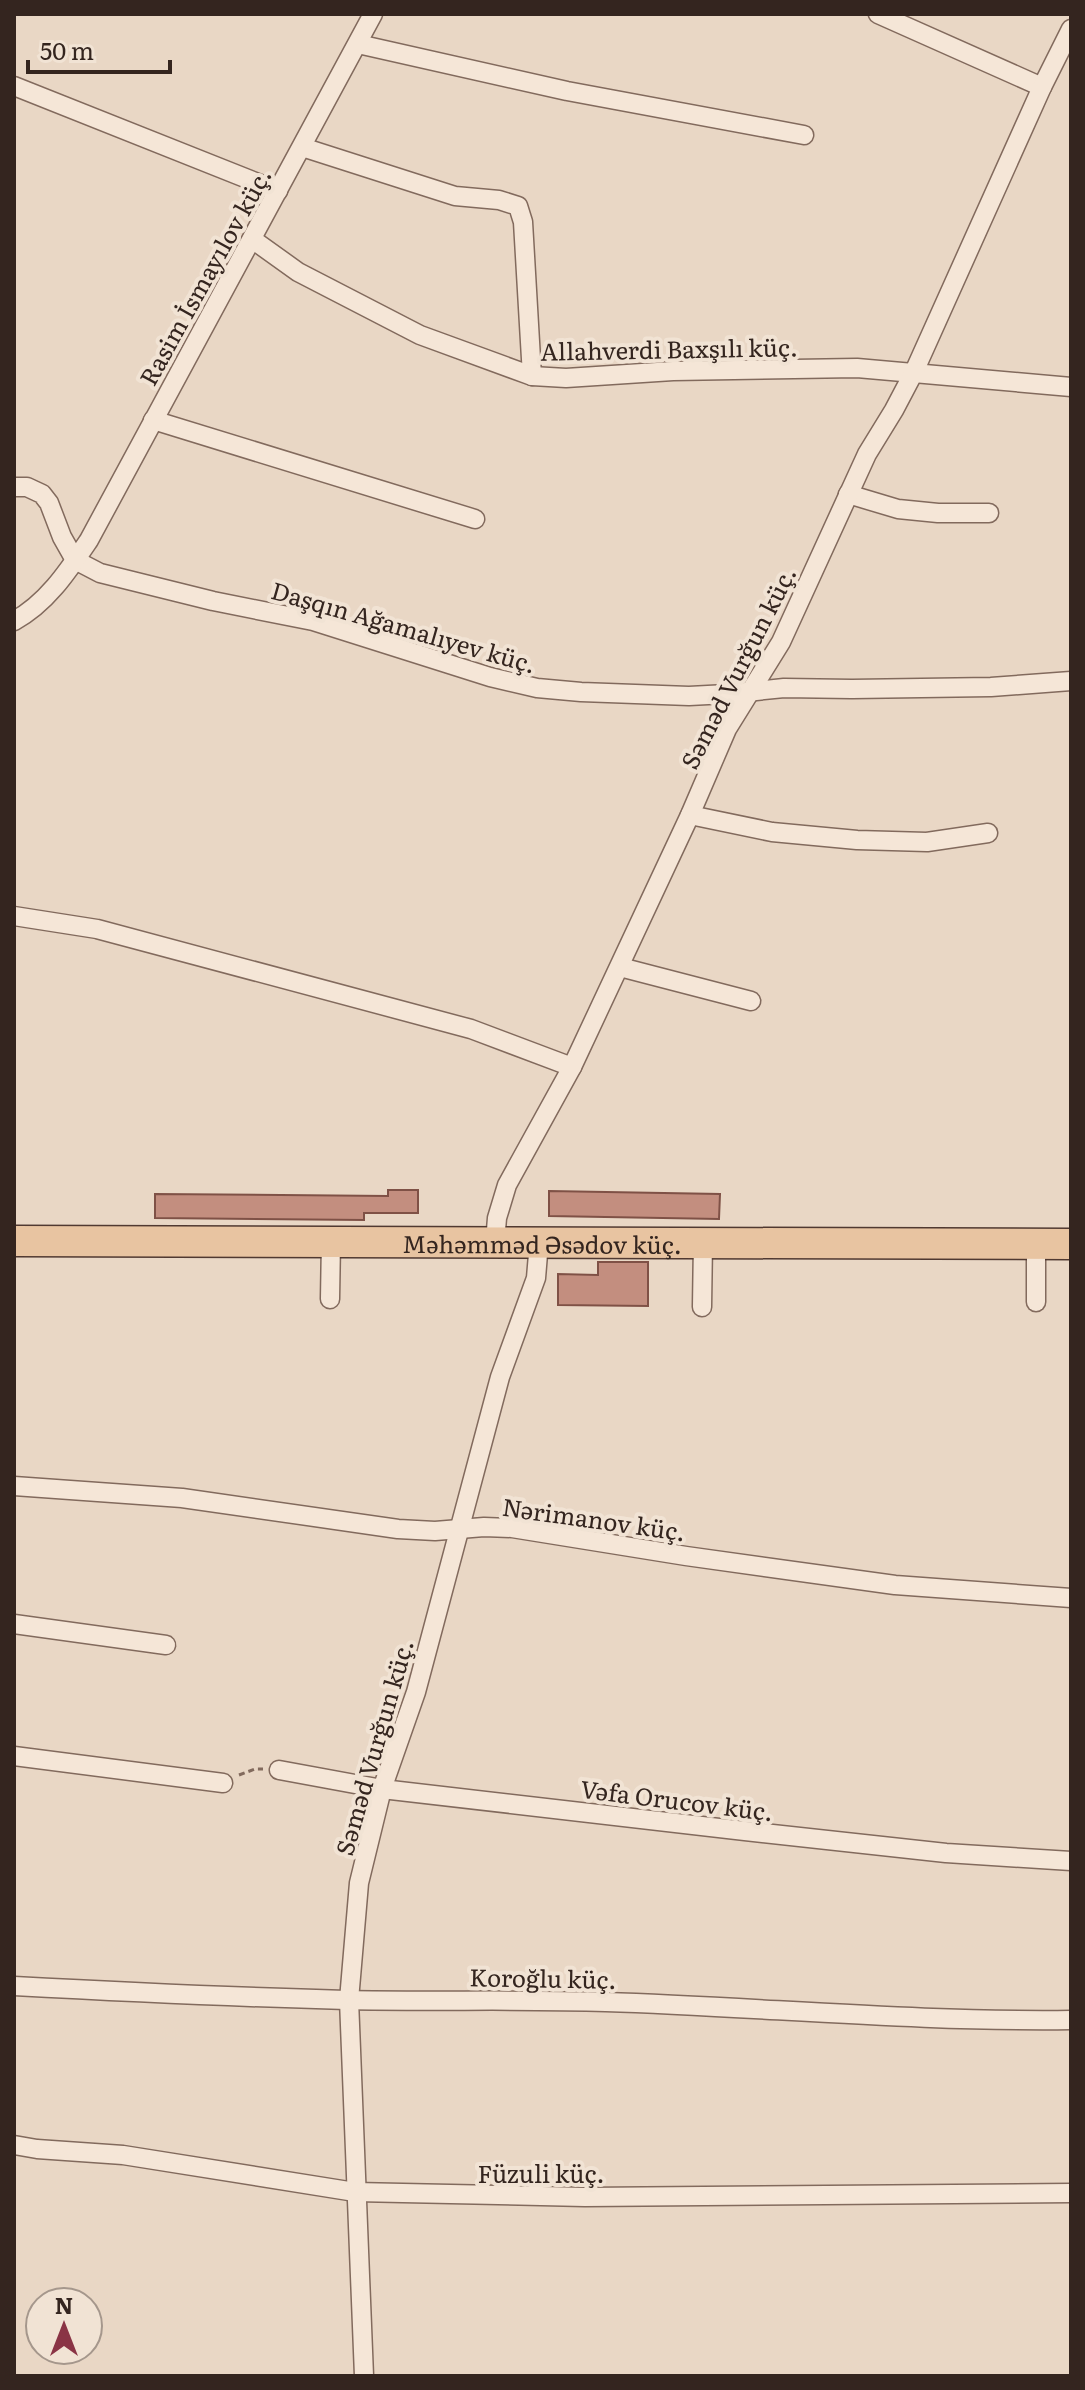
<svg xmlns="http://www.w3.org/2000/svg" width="1085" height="2390" viewBox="0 0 1085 2390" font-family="Literata,serif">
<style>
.building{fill:#c38e7f;stroke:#7f5146;stroke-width:2}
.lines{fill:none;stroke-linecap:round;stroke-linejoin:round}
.minor-casing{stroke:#826a5d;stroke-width:21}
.primary-casing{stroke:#503931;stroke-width:33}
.path{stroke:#826a5d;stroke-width:3;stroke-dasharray:6 4;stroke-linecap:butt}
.minor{stroke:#f5e6d7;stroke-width:18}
.primary{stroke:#e8c4a1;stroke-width:30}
.labels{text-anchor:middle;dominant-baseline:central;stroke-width:8;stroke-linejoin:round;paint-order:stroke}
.street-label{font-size:24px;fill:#34251f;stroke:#f1e3d4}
</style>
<rect width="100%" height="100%" fill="#e9d7c5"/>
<!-- building -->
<g class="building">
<path d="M388 1190H418V1213H364V1220L155 1218V1194L388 1196Z"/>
<path d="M549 1191 720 1194 719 1219 549 1216Z"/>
<path d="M598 1262H648V1306L558 1305V1274L598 1275Z"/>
</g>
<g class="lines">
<defs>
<g id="minor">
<path d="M878 14 1042 87"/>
<path d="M358 44 567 91 804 135"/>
<path d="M14 86 278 191"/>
<path d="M302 147 455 196 499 200 518 206 523 222 532 376"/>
<path d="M252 239 298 272 420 335 532 376 566 378 673 371 857 368 1071 387"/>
<path d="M153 420 475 519"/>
<path d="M14 487H27L42 494 49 503 62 537 75 560 100 573 213 601 313 621 490 677 537 688 581 692 689 696 727 694 784 688 852 689 991 687 1071 681"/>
<path d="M848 494 898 509 938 513H989"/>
<path d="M14 621C47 603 68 571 89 540L373 14"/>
<path d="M690 815 772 832 857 840 927 842 988 833"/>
<path d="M14 916 97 929 471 1029 572 1067"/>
<path d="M620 967 751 1001"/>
<path d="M495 1242 497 1218 507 1185 572 1067 690 815 727 729 781 642 867 454 894 410 914 372 1042 87 1071 29"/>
<path d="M1036 1243V1302"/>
<path d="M330 1299 331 1241"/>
<path d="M702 1307 703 1242"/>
<path d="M14 1486 182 1498 398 1529 435 1531 484 1527 512 1528 686 1556 895 1585 1071 1598"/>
<path d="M14 1624 166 1645"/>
<path d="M14 1756 223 1783"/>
<path d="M279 1770 382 1789 745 1831 946 1853 1071 1861"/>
<path d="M14 1986C125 1992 235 1997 346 2000 433 2002 519 1999 606 2002 761 2007 916 2022 1071 2020"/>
<path d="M14 2145 37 2149 123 2155 355 2192 585 2197 1071 2193"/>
<path d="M364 2376 349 2000 359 1883 382 1789 416 1692 500 1377 536 1278 539 1242"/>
</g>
<g id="primary">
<path id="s1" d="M14 1241 1071 1244"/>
</g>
</defs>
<!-- minor casing -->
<use href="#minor" class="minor-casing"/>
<!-- primary casing -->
<use href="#primary" class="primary-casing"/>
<!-- path -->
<path class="path" d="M239 1775 255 1769H263"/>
<!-- minor -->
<use href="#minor" class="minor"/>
<!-- primary -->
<use href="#primary" class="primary"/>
</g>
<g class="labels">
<!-- street labels -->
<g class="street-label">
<text transform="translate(204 276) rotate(-61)">Rasim İsmayılov küç.</text>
<text transform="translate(669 348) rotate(-1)">Allahverdi Baxşılı küç.</text>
<text transform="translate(404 626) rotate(16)">Daşqın Ağamalıyev küç.</text>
<text transform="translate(737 667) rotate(-63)">Səməd Vurğun küç.</text>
<text stroke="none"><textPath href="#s1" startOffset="528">Məhəmməd Əsədov küç.</textPath></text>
<text transform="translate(594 1518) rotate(8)">Nərimanov küç.</text>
<text transform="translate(373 1747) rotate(-74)">Səməd Vurğun küç.</text>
<text transform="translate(677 1799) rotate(7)">Vəfa Orucov küç.</text>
<text transform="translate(543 1977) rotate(1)">Koroğlu küç.</text>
<text x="541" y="2172">Füzuli küç.</text>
</g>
</g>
<!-- border -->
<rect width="1085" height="2390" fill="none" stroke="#34251f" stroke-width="32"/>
<!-- north arrow -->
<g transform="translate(64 2326)"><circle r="38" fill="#f1e3d4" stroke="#a5978c" stroke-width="2"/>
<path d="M0-6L14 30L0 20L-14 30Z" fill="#8a3445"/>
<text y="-12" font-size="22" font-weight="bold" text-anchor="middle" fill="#34251f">N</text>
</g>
<!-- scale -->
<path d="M28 60v12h142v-12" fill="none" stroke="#34251f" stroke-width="4"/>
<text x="40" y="60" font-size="24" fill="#34251f" stroke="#f1e3d4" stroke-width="6" paint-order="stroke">50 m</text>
</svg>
